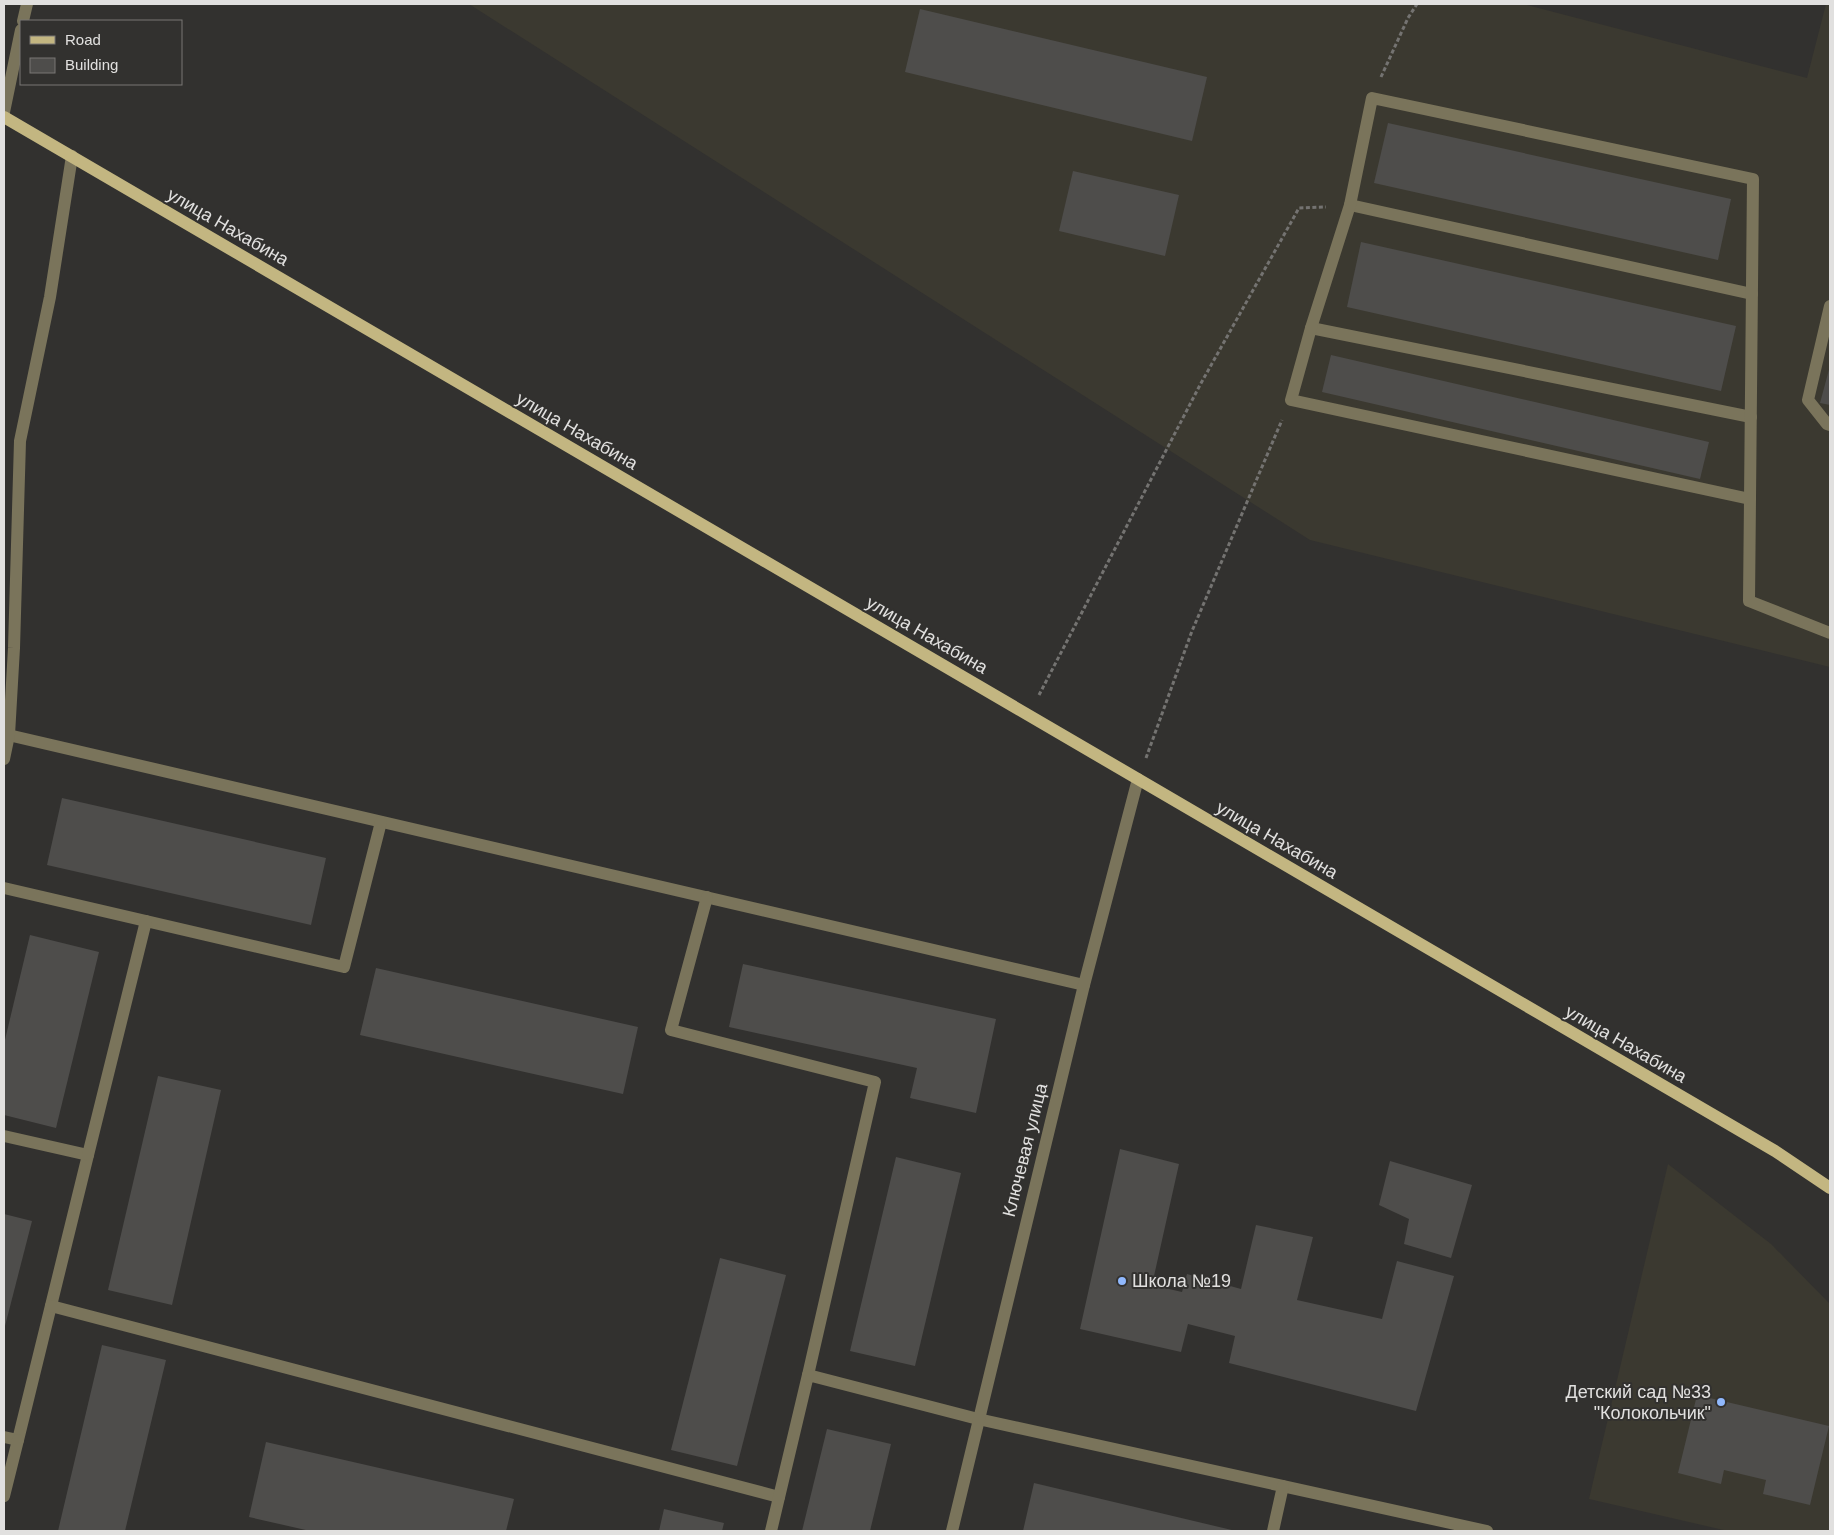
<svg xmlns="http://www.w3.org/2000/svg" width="1834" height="1535" viewBox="0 0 1834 1535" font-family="Helvetica,sans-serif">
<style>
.built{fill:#3b3930}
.building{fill:#4e4d4b}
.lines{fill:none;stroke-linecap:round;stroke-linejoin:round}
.path{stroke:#747371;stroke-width:3;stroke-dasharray:4 2.5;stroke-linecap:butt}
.minor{stroke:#7a745b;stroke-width:12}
.major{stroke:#c3b681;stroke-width:12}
.poi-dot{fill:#90b8fd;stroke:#32312f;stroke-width:2}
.labels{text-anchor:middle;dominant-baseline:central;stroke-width:4;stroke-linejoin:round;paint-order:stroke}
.street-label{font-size:18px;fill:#e1e0df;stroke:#32312f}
.poi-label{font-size:18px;fill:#e1e0df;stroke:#32312f;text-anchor:start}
</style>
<rect width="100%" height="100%" fill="#32312f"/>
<!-- built -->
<g class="built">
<path d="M469 4H1523L1807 78 1826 4H1830V667L1310 540Z"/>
<path d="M1668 1164 1771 1244 1830 1304V1531H1728L1589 1499Z"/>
</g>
<!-- building -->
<g class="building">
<path d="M920 9 1207 77 1192 141 905 72Z"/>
<path d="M1388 123 1731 199 1718 260 1374 183Z"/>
<path d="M1073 171 1179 195 1165 256 1059 231Z"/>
<path d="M1361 242 1736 326 1721 391 1347 307Z"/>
<path d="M1331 355 1709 442 1700 479 1322 392Z"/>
<path d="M1830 366V405L1820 403Z"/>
<path d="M62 798 326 858 311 925 47 865Z"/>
<path d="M30 935 99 952 56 1128 4 1115V1044Z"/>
<path d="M743 964 996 1019 976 1113 910 1098 917 1068 729 1027Z"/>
<path d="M376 968 638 1027 623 1094 360 1035Z"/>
<path d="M158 1076 221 1090 172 1305 108 1290Z"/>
<path d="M1120 1149 1179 1164 1152 1285 1182 1292 1187 1274 1241 1289 1256 1225 1313 1237 1297 1300 1382 1319 1397 1261 1454 1276 1416 1411 1229 1363 1235 1336 1188 1324 1181 1352 1080 1329Z"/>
<path d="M896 1157 961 1173 915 1366 850 1351Z"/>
<path d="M1390 1161 1472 1185 1451 1258 1404 1244 1409 1219 1379 1205Z"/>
<path d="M4 1214 32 1221 4 1330Z"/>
<path d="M720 1258 786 1275 737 1466 671 1450Z"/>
<path d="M102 1345 166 1360 125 1531H58Z"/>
<path d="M1697 1395 1829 1426 1810 1505 1763 1494 1766 1480 1724 1470 1721 1484 1678 1473Z"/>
<path d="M827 1429 891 1444 870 1531H802Z"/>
<path d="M266 1442 514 1499 506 1531H310L249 1517Z"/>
<path d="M1034 1483 1236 1531H1023Z"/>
<path d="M664 1509 724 1523 722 1531H659Z"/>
</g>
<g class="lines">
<!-- path -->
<g class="path">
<path d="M1381 77 1408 18 1417 4"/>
<path d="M1039 695 1200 385 1299 208 1326 207"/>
<path d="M1146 758 1192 631 1282 420"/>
</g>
<!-- minor -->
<g class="minor">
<path d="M23 21 27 4"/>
<path d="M4 112 21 30"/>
<path d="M1350 205 1752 294"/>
<path d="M1830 306 1808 400 1827 424 1830 425"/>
<path d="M1311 328 1751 417"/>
<path d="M1750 499 1753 179 1372 98 1350 205 1311 328 1291 400 1750 499 1749 601 1830 633"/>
<path d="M4 734 1084 985"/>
<path d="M4 759 9 735 14 648 20 441 50 297 72 156"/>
<path d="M4 888 344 967 381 822"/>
<path d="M707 897 671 1030 875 1082 808 1375"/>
<path d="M4 1136 88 1155 18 1440 4 1437"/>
<path d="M88 1155 146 921"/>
<path d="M51 1306 779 1497"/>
<path d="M4 1496 18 1440"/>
<path d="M771 1531 808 1375 978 1419 1487 1531"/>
<path d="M952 1531 1084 985 1138 779"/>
<path d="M1273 1531 1283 1486"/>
</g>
<!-- major -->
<path class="major" d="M4 117 1775 1151 1830 1188"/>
</g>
<!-- markers -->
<g class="poi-dot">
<circle cx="1122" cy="1281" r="5"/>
<circle cx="1721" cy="1402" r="5"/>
</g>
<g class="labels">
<!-- street labels -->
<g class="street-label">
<text transform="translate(228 227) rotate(30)">улица Нахабина</text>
<text transform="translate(577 431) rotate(30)">улица Нахабина</text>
<text transform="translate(927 635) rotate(30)">улица Нахабина</text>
<text transform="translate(1277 840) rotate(30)">улица Нахабина</text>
<text transform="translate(1626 1044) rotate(30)">улица Нахабина</text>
<text transform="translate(1025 1150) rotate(-76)">Ключевая улица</text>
</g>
<!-- poi labels -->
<g class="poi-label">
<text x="1132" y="1281">Школа №19</text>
<text x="1711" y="1392" text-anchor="end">Детский сад №33<tspan x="1711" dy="21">"Колокольчик"</tspan></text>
</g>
</g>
<!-- border -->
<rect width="1834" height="1535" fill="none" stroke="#e1e0df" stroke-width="10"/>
<!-- legend -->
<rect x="20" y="20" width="162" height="65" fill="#32312f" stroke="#787775"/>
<rect x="30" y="36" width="25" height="8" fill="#c3b681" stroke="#787775"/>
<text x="65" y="45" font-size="15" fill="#e1e0df">Road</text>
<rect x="30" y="58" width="25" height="15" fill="#4e4d4b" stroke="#787775"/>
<text x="65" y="70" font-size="15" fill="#e1e0df">Building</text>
</svg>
